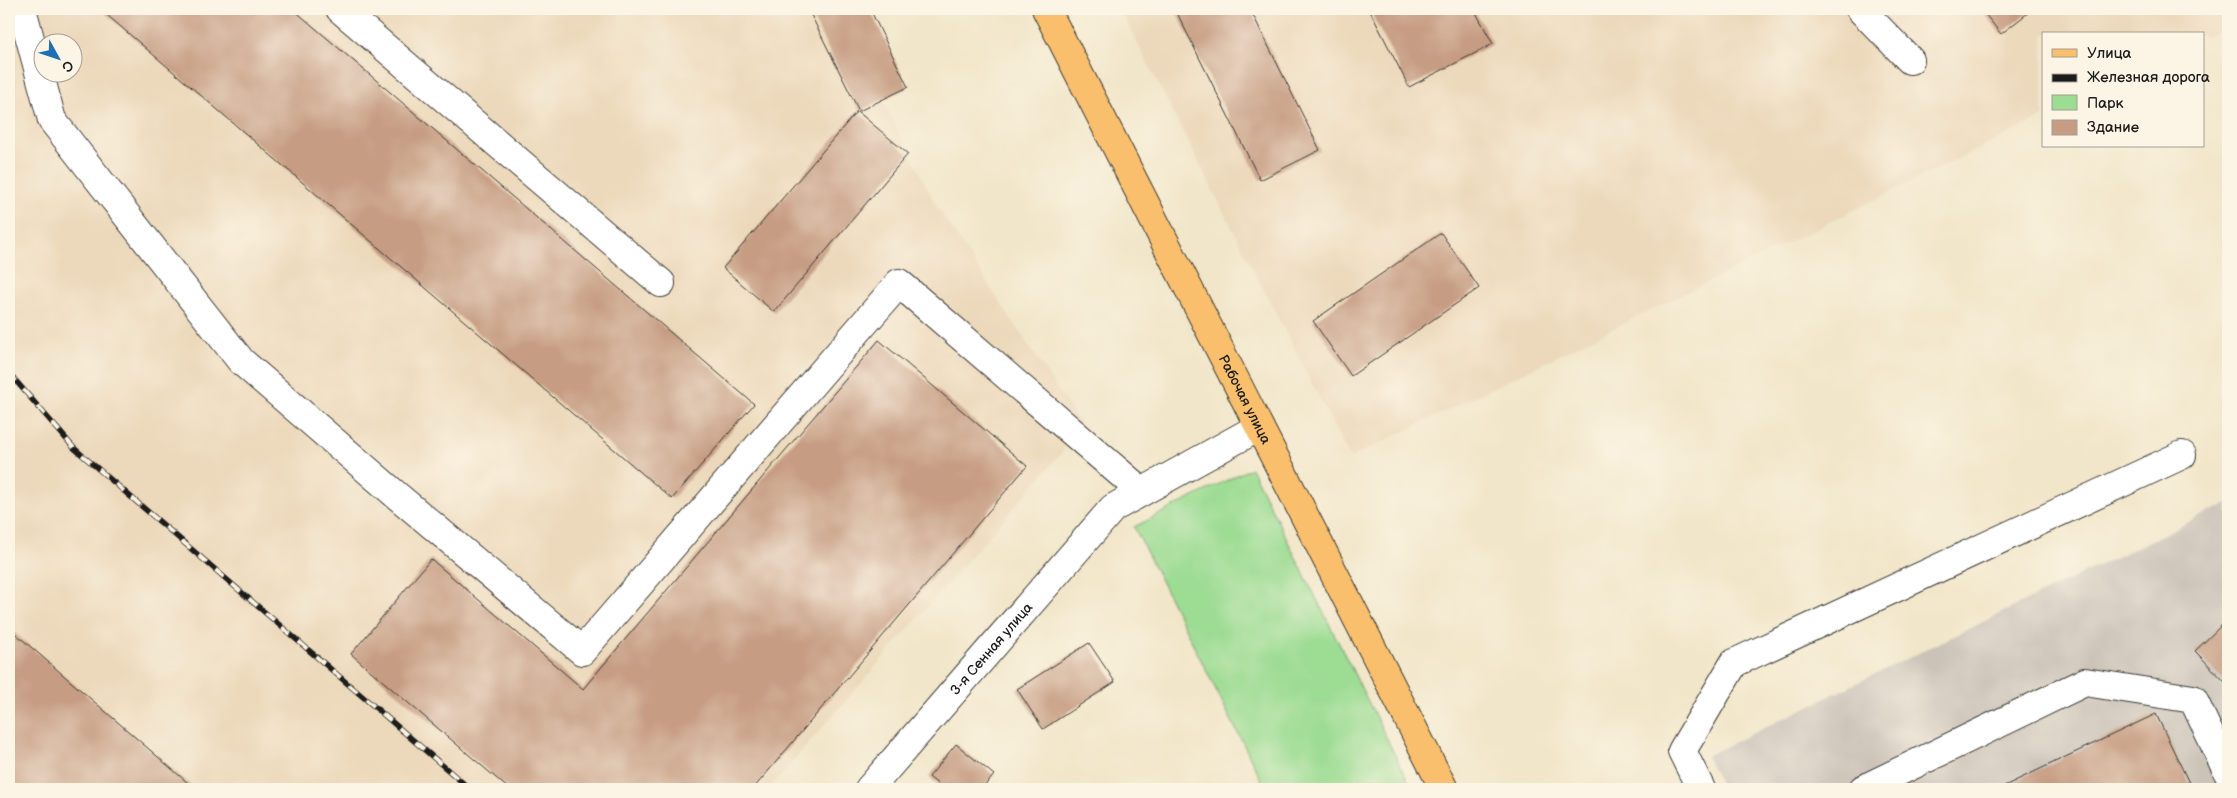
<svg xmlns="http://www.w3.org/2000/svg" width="2237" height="798" viewBox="0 0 2237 798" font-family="'Balsamiq Sans',sans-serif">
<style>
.built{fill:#ecd8ba;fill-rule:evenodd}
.industrial{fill:#cbc3b8}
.green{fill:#9cdc93;stroke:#5c7c58}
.building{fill:#c69c82}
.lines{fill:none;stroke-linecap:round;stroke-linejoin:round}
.minor-casing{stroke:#3c3a36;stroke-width:30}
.major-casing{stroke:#3c3a36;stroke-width:30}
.minor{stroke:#fff;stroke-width:28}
.major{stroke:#f9bf6d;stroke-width:28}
.rail-casing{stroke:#1c1c1c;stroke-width:5.5}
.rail{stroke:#fcf5e5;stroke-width:4;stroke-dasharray:11;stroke-linecap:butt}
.labels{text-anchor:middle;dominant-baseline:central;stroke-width:5;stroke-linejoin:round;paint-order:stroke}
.street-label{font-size:14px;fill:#1c1c1c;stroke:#fcf5e5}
</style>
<rect width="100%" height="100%" fill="#fcf5e5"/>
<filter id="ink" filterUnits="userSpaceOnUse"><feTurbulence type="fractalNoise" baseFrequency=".02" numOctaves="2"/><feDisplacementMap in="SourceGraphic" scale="10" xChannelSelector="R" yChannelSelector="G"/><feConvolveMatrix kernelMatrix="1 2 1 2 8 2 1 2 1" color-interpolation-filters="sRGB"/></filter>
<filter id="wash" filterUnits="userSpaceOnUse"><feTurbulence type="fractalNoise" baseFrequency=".0096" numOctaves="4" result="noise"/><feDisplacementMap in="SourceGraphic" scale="20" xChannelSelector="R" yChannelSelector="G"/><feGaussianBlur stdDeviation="1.12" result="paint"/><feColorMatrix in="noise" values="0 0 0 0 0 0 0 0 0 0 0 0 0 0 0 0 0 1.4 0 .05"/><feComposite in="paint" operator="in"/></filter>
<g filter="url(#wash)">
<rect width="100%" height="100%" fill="#f1e6c9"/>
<!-- built -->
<g class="built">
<path d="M9 9H836L936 205 1083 428 769 789H9ZM42 42H72V72H42Z"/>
<path d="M1120 9H2222L2228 16V26L2203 38V34H2043V117L1350 458Z"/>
</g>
<!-- industrial -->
<path class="industrial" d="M2228 503V789H1723L1706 756Z"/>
<!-- green -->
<path class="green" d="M1251 468 1412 789H1266L1134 527Z"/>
<g id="blocks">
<!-- building -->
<g class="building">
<path d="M100 9H293L754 404 672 499Z"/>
<path d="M808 9H870L908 87 859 111Z"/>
<path d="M1175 9H1250L1320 150 1260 180Z"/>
<path d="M1369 9H1474L1493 44 1409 87Z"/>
<path d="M1981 9H2033L2001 34Z"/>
<path d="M857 111 908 154 774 312 723 268Z"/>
<path d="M1441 233 1479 288 1351 376 1313 321Z"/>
<path d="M879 340 1027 466 753 789H509L351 654 431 559 583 689Z"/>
<path d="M2228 619V685L2195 651Z"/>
<path d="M9 628 195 789H9Z"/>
<path d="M1089 643 1115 682 1043 729 1017 689Z"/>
<path d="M2156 714 2192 789H1998Z"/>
<path d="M956 744 994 775 982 789H944L929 777Z"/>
</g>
</g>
</g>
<g filter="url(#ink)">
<use href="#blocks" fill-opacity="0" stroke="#3c3a36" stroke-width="1"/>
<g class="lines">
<defs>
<g id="minor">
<path d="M22 9 52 120 241 361 395 494 582 651 899 283 1141 491"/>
<path d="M340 9 661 283"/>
<path d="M1860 9 1910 60"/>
<path id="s1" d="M869 789 1113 508 1259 427"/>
<path d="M1701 789 1682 751 1734 663 2182 455"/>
<path d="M1863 789 2085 682 2193 699 2228 773"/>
</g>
<g id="major">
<path id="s2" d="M1046 9 1444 789"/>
</g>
</defs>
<!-- minor casing -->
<use href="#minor" class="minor-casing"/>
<!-- major casing -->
<use href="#major" class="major-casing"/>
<!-- minor -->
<use href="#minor" class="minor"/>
<!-- major -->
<use href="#major" class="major"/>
<defs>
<path id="rail" d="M9 373 74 448 470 789"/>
</defs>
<!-- rail casing -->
<use href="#rail" class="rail-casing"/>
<!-- rail -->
<use href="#rail" class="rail"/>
</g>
</g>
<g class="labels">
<!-- street labels -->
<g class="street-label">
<text stroke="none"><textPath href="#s2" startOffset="438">Рабочая улица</textPath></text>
<text stroke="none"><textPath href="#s1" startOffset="186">3-я Сенная улица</textPath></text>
</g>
</g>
<!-- margin -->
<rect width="2237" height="798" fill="none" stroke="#fcf5e5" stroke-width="30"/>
<!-- legend -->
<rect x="2042" y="32" width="162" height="115" fill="#fcf5e5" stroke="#a29e95"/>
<rect x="2052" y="49" width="25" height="8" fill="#f9bf6d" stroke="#a29e95"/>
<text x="2087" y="58" font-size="15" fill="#1c1c1c">Улица</text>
<rect x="2052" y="74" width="25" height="8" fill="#1c1c1c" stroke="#a29e95"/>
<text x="2087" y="82" font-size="15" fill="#1c1c1c">Железная дорога</text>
<rect x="2052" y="95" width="25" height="15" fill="#9cdc93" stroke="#a29e95"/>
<text x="2087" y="108" font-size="15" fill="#1c1c1c">Парк</text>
<rect x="2052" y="120" width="25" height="15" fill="#c69c82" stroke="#a29e95"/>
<text x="2087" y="132" font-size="15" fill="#1c1c1c">Здание</text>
<!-- north arrow -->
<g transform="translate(58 58) rotate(130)"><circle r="24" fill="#fcf5e5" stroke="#a29e95"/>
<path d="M0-4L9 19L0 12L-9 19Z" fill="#1f6fb2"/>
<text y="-8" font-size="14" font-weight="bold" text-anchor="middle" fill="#1c1c1c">С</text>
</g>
</svg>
